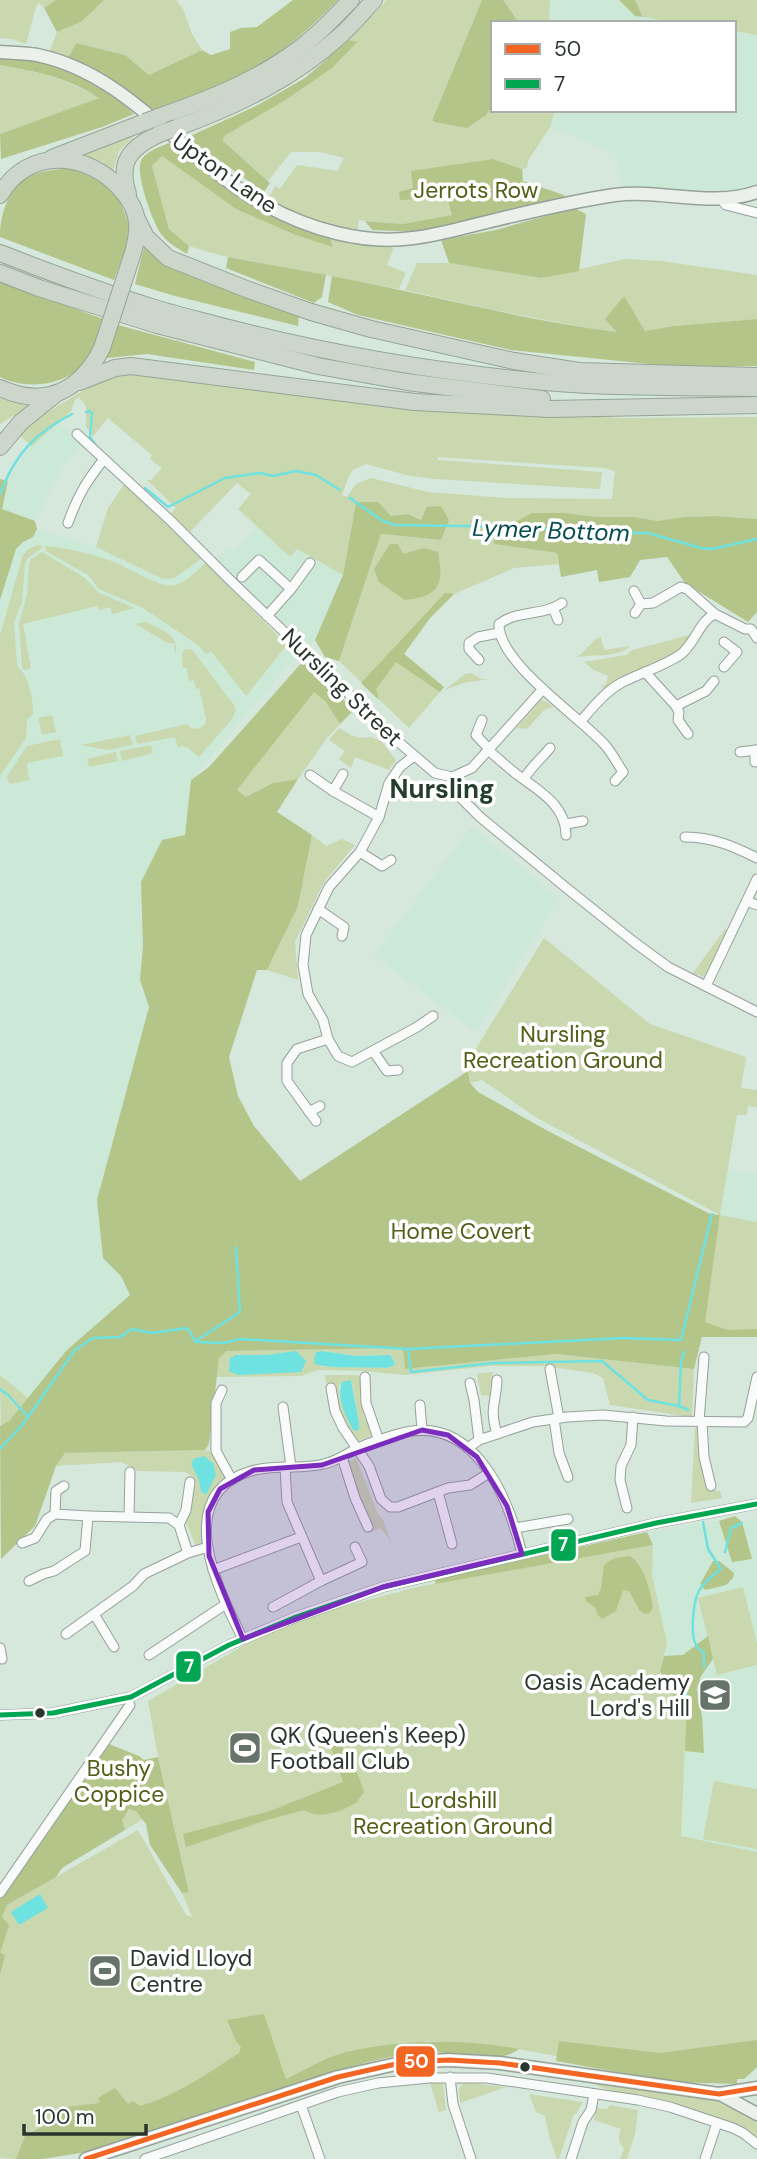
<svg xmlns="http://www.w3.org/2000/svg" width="757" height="2159" viewBox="0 0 757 2159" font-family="'DM Sans',sans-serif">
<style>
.built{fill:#cce8d6}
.green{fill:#c9d8ae;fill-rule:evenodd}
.forest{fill:#b4c58a}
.water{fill:#6ee1e1}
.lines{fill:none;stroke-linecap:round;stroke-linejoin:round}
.stream{stroke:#6ee1e1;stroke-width:2.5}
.street-casing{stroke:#95a199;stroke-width:11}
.secondary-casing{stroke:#95a199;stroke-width:15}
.highway-casing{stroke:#95a496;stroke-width:18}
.street{stroke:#f9fbfa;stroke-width:9}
.secondary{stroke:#ebf0eb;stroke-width:12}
.highway{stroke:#ccd6ca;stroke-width:16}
.highway-bridge-casing{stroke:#95a496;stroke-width:18;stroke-linecap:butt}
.highway-bridge{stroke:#ccd6ca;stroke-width:16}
.bus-1-casing{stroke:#fff;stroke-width:10}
.bus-2-casing{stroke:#fff;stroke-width:10}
.bus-1{stroke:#f26522;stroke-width:5}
.bus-2{stroke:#00a651;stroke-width:5}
.marked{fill:#7b2cbf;fill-opacity:0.2;stroke:#7b2cbf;stroke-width:5;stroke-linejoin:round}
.bus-dot{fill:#29352d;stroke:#fff;stroke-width:2.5}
.labels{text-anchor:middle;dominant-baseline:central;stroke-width:7;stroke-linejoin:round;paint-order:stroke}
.street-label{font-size:23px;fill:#29352d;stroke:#fff}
.park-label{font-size:23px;fill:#535e16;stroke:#fff}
.poi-label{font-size:23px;fill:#29352d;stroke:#fff;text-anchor:start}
.water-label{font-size:24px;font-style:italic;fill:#054c4e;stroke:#fff}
.quarter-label{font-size:26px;font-weight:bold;fill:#253e30;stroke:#fff}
.line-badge{stroke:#fff;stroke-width:2.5}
.badge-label{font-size:19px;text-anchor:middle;font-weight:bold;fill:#fff}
</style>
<rect width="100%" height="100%" fill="#d6e7dc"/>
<!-- built -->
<g class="built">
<path d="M550 0H619L635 16 679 23H549Z"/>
<path d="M734 31 757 35V184L731 194 624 191 615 153 550 127 555 110H734Z"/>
<path d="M58 422 84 445 63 465 35 521 2 509 8 481 20 460 35 441Z"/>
<path d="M108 508 196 555 297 655 191 780 185 836 143 945 140 980 149 1007 97 1200 103 1258 121 1276 130 1295 103 1317 9 1421 0 1426V584L17 548 37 529 96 547Z"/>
<path d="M258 527 289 557 297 549 343 575 315 640 310 647 217 558 226 548 234 554Z"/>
<path d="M471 827 559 898 476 1032 374 955Z"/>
<path d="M727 1170 757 1175V1222L720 1215Z"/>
<path d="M757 1519V1852L681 1837 684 1805 660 1671 667 1642 652 1575 653 1545 647 1532 719 1521 732 1562 751 1559 742 1522Z"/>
</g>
<!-- green -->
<g class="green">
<path d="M0 0H56L44 8 39 3 36 7 26 44 11 39 0 38Z"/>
<path d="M104 0H176L183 9 192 34 202 50 149 75 125 55 76 43 67 60 49 53 57 32 81 22Z"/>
<path d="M387 0H482L432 119 435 122 485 115 493 105V110H555L550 127 528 161 527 168 522 169 493 159 447 198 452 215 402 224 359 220 357 233 323 226 266 202 275 186 280 189 297 165 337 171 344 158 320 152H291L268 181 223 141 224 136 356 42 349 40Z"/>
<path d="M503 0H550L549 23H519Z"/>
<path d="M635 0H757V35L734 31V23H679L643 17Z"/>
<path d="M0 65C34 71 69 79 99 98L0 134Z"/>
<path d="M130 134 134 136 119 151 113 172 101 161 74 156Z"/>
<path d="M162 156 236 209 329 235 363 241 379 247H392L393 250 387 265 406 273 399 289 223 256 189 246 169 229 152 166Z"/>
<path d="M625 259 661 261 757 275V319L673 326 645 331 619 332 588 328 489 309 405 290 417 263H449L541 278Z"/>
<path d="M131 371 462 409 620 418 757 417V519L715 516 684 517 657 521 635 517H596L566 513 494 544 557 553 558 564 514 568 454 594 430 618 404 654 444 687 409 728 339 661 381 534 441 540 421 520 408 514 391 516 356 502 343 575 297 549 290 557 238 509 251 494 237 483 190 532 171 513 176 508 147 480H151L162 468 150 459 152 455 108 418 93 436 86 427V406L79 397 75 400 71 411 32 446 18 434 40 417 105 377ZM437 457 604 468 615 471 612 499 506 498 428 492 371 478 356 484 347 497 342 495 349 476 353 470 366 464 410 476 435 479 600 489 602 472 438 460Z"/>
<path d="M0 398 3 399 31 405 0 424Z"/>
<path d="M125 483 201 559 174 578 168 579 161 578 96 547 108 508Z"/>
<path d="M38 545 42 546V548L28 558 25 564 22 602 14 622 17 664C19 670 24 672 26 678 31 689 33 703 33 714L27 720 26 738 0 776V635L23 555 28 549Z"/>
<path d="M45 546C68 548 93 554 114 562 130 568 158 588 175 585 186 583 197 570 206 563L287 645 246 696 211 651 206 654 198 645 143 608 99 589 88 575 46 551Z"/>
<path d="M42 552 85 578 99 593 135 608 112 614 110 607 100 610 97 606 23 624 31 668 25 670 22 668 19 623 27 595 29 563 31 559Z"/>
<path d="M146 622C164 632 179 633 176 656L174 644 166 642 135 624Z"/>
<path d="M693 634C675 666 631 669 603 689L602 686 606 684 608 676 594 670 584 662 626 655 633 650Z"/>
<path d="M601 637 604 650 630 646C619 658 594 654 578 657L596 639Z"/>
<path d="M190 649 194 652 233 704 236 710 232 719 199 757 188 748 182 746 178 748 175 737 137 744 135 736 187 724 190 728 199 729 205 724 206 719 199 688 196 689 194 680 189 681 187 668H183L182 655 184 650Z"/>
<path d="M471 673 482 679H488L463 683 445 690 465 674Z"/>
<path d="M314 691 325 701 340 724 327 738 298 779 273 783 246 797 236 791Z"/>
<path d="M541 700 547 702 553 707 545 709 527 729 517 728Z"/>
<path d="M52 715 56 732 42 735 38 718Z"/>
<path d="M339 728 351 735 360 738 371 737 381 741 396 760 389 770 355 757 351 768 339 759 345 751 329 740Z"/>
<path d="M130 735 133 745 108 750 81 745Z"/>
<path d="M60 739 63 756 27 763 29 780 9 784 7 776 27 746Z"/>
<path d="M151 745 153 753 122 761 120 751Z"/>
<path d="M116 752 118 761 89 767 87 759Z"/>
<path d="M312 835 326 846 342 839 355 845 324 882 295 942 298 980 267 970 298 906Z"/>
<path d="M725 929 729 931 709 971 703 977 693 973Z"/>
<path d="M544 938 650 1024 746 1057 741 1088 757 1090V1107L748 1106 747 1115H737L720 1215 757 1222V1337H702L720 1215 537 1118 482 1080 470 1083 468 1071 477 1047Z"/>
<path d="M403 1348 405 1369 556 1354 694 1369 692 1417 610 1405 603 1378 593 1373 545 1366H490L404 1375 364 1371 318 1370 301 1376 217 1377 219 1358 227 1351ZM322 1351 356 1356 379 1355 386 1368 334 1365 322 1367 316 1352Z"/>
<path d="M493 1372 490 1396 481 1395 477 1374Z"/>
<path d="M0 1375 28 1398 9 1421 1 1427Z"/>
<path d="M325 1375H357L360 1377 363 1414 373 1435 356 1442C344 1423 336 1406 336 1384L326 1383ZM352 1382 359 1423C342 1409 340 1407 339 1385Z"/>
<path d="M695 1428H697C699 1444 700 1492 720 1491L722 1498 691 1503Z"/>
<path d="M204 1450 213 1452 226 1477C200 1497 205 1514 205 1543L196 1546 186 1522 191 1504V1475L185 1472 138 1471 121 1462 56 1466 65 1453Z"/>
<path d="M356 1458 378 1514 383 1520 391 1541 380 1528 372 1532V1526L358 1498 360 1494 356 1486 353 1485 346 1463Z"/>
<path d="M653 1545 652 1575 667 1643 660 1671 686 1720 681 1836 757 1852V2067L744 2079 682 2078 499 2046 428 2041 344 2053 286 2079 270 2031 284 2085 16 2159 0 2158V1920L7 1905 138 1830 186 1915 192 1917 182 1893 189 1891 158 1757 148 1701 284 1622 421 1586Z"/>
<path d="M743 1587 757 1644V1665L717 1675 698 1598Z"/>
<path d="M714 1781 757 1789V1849L703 1839Z"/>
<path d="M129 1809 137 1812 143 1819 125 1830 122 1820Z"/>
<path d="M590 2077 671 2091 735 2105 757 2119V2140L664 2101 614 2092 591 2083Z"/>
<path d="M430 2083H443L446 2110 439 2112Z"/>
<path d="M463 2083H469L506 2087 460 2103 459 2089Z"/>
<path d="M529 2094 583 2102 576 2114H574L559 2159H557L549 2136 545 2116 536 2112Z"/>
<path d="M610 2105 638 2110 635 2134 627 2159H620L624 2149C618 2141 618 2138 621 2129L594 2120 597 2106 600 2109H607Z"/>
</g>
<!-- forest -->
<g class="forest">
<path d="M56 0H104L81 22 57 32 44 8Z"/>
<path d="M293 0H338C319 19 299 38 277 54 238 81 191 96 147 112L67 60 76 43 125 55 149 75 202 50 211 55 230 49V32L241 28 257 27Z"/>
<path d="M482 0H503L519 23H493V105L486 115 467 128 435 122 432 120Z"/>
<path d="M619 0H635L643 17 635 16Z"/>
<path d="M349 40 357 42 332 68 287 99 224 136 223 141 270 183 264 192 219 160 209 161 185 143 188 137 258 105 305 78Z"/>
<path d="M0 55C15 57 30 58 44 62 78 69 109 90 134 114L102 127 1 159 0 134 99 98C70 78 34 71 0 65Z"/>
<path d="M174 141 252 203 288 223 329 235 333 247 296 235 236 209 162 156 152 166 169 229 189 246 187 254C177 248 168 243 161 234 153 223 135 174 141 161 146 150 163 146 174 141Z"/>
<path d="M493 159 522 169 523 181 564 195 566 200 419 232 372 230 365 221 403 224 452 215 447 198 400 200 399 192 413 188 411 171Z"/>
<path d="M71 168 98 178 119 199 129 223 126 248 114 280 0 237C0 216 7 190 27 178 39 170 56 170 71 168Z"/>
<path d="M574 208 586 214 579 271 541 278 449 263 441 240 496 230Z"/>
<path d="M145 243 299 313 298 326 175 296 135 284Z"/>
<path d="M228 257 326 275 322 297 314 303 226 268Z"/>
<path d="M332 276C427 294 521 320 617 332L605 319 624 296 645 331 673 326 757 319V366H669L511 350 358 315 328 302Z"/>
<path d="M0 281 103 319C98 331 95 345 89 356 72 386 28 391 0 377Z"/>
<path d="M118 325 255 362 254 370 147 354 106 358Z"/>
<path d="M0 479 8 481 2 509 35 521 37 529 33 537 23 542 16 549 0 600Z"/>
<path d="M356 502H378L391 516 408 514 421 520 427 507 441 506 449 520 441 540 381 534 339 661 325 657 315 640 343 575Z"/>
<path d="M532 513H566L596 517H635L657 521 684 517 715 516 757 519V612L748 622 685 583 667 557 640 560 630 577 599 582 597 570 561 577 557 553 494 544V533Z"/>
<path d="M390 544H398L403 554 424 548 438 552C444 585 440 596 405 600L379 582 374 569Z"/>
<path d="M445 593 454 594 430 618 404 654 444 687 440 692 396 662 376 689 379 700 361 683Z"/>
<path d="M305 659 354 710 340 724 325 701 314 692 237 790 246 797 273 783 298 779 277 812 312 835 298 906 267 970H257L229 1057 238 1096 254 1126 300 1181 468 1071 470 1083 478 1092 548 1131 710 1214 720 1215 705 1322 728 1330 757 1329V1337H702L694 1369 556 1354 405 1369 403 1348 227 1351 219 1358 209 1444 205 1450 65 1453 56 1466 35 1526 1 1559 0 1426 9 1421 67 1350 130 1295 121 1276 103 1258 97 1200 149 1007 140 980 143 945 141 882 162 840 185 835 191 780 209 767Z"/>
<path d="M735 1516 742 1522 752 1559 732 1562 719 1521Z"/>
<path d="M647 1532 653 1545 435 1584 436 1579Z"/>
<path d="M630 1556C645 1566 650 1590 653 1607L650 1613 645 1614 640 1611 629 1591 623 1590 616 1611 602 1619 597 1614 596 1608 586 1601 585 1597 598 1595 601 1588 604 1565C612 1558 620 1557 630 1556Z"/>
<path d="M713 1561H719L734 1573 733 1578 726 1585 705 1590 700 1584Z"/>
<path d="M708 1636 713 1659 701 1676 697 1688 698 1700 702 1715 704 1753 685 1751 686 1720 660 1671 664 1656 683 1655Z"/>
<path d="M332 1732C345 1750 358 1770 364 1792L356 1803 340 1811 323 1815 313 1814 304 1810 267 1820 186 1847 183 1834 270 1811 343 1782 326 1733Z"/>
<path d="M109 1744 139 1756 144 1760 158 1757 189 1892 182 1893 150 1845 146 1824 137 1812 129 1809 122 1820 125 1830 62 1868 56 1877 7 1905 2 1917 9 1925 0 1953 5 1955 0 1975V1899Z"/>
<path d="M264 2014 286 2079C305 2070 326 2057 346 2052 403 2039 462 2039 519 2049 495 2067 457 2051 428 2052 398 2053 350 2066 321 2077L94 2151 42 2159H16L25 2136 43 2126 67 2107 100 2103 98 2098 115 2088 128 2104 133 2101 140 2106C176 2096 208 2073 239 2053L241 2047 236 2041 227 2020Z"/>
<path d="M757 2040V2067L744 2079H737V2084L673 2082 556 2061 559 2041 660 2053Z"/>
</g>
<!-- water -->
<g class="water">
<path d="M296 1351 306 1361 301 1372 238 1375 229 1371 230 1358 236 1355H266Z"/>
<path d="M322 1351 356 1356 390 1355 395 1363 393 1366 386 1368C369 1367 329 1369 315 1364L314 1359 316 1352Z"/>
<path d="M351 1380 359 1423V1428L357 1431 353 1430C346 1416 336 1398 342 1382Z"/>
<path d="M204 1456 213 1463 216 1475 206 1495 201 1491 199 1480 191 1464 194 1459Z"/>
<path d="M674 1678 681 1680C686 1687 691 1698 687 1707L680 1703 674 1685Z"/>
<path d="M40 1894 48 1908 19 1925 11 1912Z"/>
</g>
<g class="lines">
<!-- stream -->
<g class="stream">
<path d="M86 412 89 411 92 413 90 437 97 447"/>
<path d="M145 488 168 507 225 478 260 473 273 476 296 471 316 475 340 490"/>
<path d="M0 494C15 454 35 433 72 414"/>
<path d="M350 498 381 520 395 525 519 527 607 533H648L701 548 712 549 757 539"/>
<path d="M197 1340 240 1312 236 1247"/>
<path d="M408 1349 411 1372 493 1363 602 1361 648 1400 679 1406 681 1363 684 1352"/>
<path d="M0 1389 9 1396 27 1416"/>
<path d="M679 1406 688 1410"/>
<path d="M0 1449 23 1424 75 1350 93 1338 120 1337 132 1329 152 1333 187 1328 196 1342 224 1343 240 1339 408 1349 624 1338 681 1340 712 1214"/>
<path d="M703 1522 708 1549 721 1569C714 1575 705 1581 700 1589 693 1600 690 1634 696 1645 698 1649 701 1651 704 1653V1667"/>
<path d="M725 1552 731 1528 742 1523"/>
</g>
<defs>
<g id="street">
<path d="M721 199 726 205 757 213"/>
<path d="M77 434 171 521 229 579 402 745 435 773 452 777"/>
<path d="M68 523C78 495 86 482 104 459"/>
<path d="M242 577 259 560 291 589 267 616"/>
<path d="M291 589 310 563"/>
<path d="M634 591 641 604 653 603 681 587 687 589 715 614 745 629H751L757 638"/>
<path d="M562 603C544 616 517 610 499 624 498 663 579 716 605 745 612 753 617 763 623 772"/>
<path d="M553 608 558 620"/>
<path d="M635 613 641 604"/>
<path d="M479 660 469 649V643L478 637 499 633"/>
<path d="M724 667 737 652 724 642"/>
<path d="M645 672 676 706 679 712 678 720 688 734"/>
<path d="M676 706 706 691 714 681"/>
<path d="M482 720 476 735 490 750"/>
<path d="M581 721C593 707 605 692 621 683 640 673 662 667 680 655 695 644 699 621 715 614"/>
<path d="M755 750V762"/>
<path d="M489 751C498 758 506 766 515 773 536 789 566 804 566 835"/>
<path d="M740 752 757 750"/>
<path d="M414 756 400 767 389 783 379 817 360 852 329 887 306 935 303 965 308 994 323 1020 328 1039 338 1056 352 1062 417 1027 433 1016"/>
<path d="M343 774 333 791 379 817"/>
<path d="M310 775 333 791"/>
<path d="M452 777 458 795 480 817 569 890 634 942 668 967 757 1012"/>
<path d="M452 777 472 768 543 689"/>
<path d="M524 779C531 767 541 759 550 748"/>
<path d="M615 781 623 772"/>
<path d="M566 824 583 821"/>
<path d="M685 837C712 837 733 846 757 858"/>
<path d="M360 852 382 866 391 860"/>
<path d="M747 901 757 905"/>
<path d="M318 909 344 927 342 936"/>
<path d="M706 986 757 879"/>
<path d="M373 1051 387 1071 398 1070"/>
<path d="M309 1112 320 1106"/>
<path d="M316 1121 287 1081V1063L297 1049 328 1039"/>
<path d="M550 1369 559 1418"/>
<path d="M365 1377 366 1403 379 1441"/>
<path d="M497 1380C496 1405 489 1407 497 1434"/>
<path d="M470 1383 474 1400 479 1440"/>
<path d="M331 1388 335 1411 343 1428 369 1466 381 1499 390 1507H398L448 1488 470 1485 489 1473"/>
<path d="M222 1390 216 1403V1451L232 1480"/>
<path d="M420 1405 422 1430"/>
<path d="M283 1407 291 1467"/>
<path d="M554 1419 559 1453 568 1477"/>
<path d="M699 1421 704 1357"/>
<path d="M702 1421 704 1457 711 1486"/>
<path d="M468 1448 479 1440 533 1422 567 1417 603 1415 666 1421 744 1422 748 1418 757 1377"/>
<path d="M342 1457 355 1498 368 1527"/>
<path d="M285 1467 287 1502 321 1581 362 1562 355 1547"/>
<path d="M64 1486 56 1491 55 1514 88 1516"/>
<path d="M438 1492 452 1544"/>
<path d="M627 1508 620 1480 621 1466 631 1445 633 1417"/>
<path d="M129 1516 130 1472"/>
<path d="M179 1525 186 1510 190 1482"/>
<path d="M515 1528 568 1519"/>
<path d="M22 1543 35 1538 47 1519 55 1514"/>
<path d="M213 1570 301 1537"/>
<path d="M29 1581 43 1574 54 1571 85 1551 88 1516 169 1518 179 1525 188 1553"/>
<path d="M273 1607 321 1581"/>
<path d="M94 1614 114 1647"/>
<path d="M66 1634 133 1586 144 1574 188 1553 208 1547"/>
<path d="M243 1639C218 1590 171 1495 251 1471 275 1464 301 1470 324 1464 337 1461 346 1454 358 1448 370 1442 385 1438 398 1434 473 1412 508 1495 522 1554"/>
<path d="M0 1648 2 1659"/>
<path d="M149 1655 226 1604"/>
<path d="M0 1715 53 1713 131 1697 229 1645 296 1617 383 1587 656 1523 757 1504"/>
<path d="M0 1893 130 1705"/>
<path d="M450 2077 453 2104 471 2159"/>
<path d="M301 2105 320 2159"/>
<path d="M145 2159 338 2092 378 2083 429 2078H487L638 2100 670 2107 733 2128 743 2133 757 2144"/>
<path d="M571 2159 583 2122 591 2110 594 2094"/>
<path d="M705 2159 717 2123"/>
</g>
<g id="secondary">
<path d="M0 52C12 53 25 53 37 55 130 74 185 162 265 205 309 229 363 245 413 238 439 235 465 227 491 221 532 211 573 201 615 195 662 189 711 208 757 192"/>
<path d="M720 2094 757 2114"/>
<path d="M86 2159 338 2077 405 2062 449 2060 500 2063 719 2094 757 2088"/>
</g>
<g id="highway">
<path d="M161 116C210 99 258 80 300 48 319 34 335 16 351 0"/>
<path d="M176 128C236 106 293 79 341 35 353 24 363 12 374 0"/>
<path d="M52 158 145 122"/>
<path d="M128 194C118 162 129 148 159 134"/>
<path d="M0 195C28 146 90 151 123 192 130 200 136 211 137 222 138 234 135 247 131 259"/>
<path d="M137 219 146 237 168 258 249 290 311 312 371 329 514 361 579 371 757 376"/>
<path d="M0 253C51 273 102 292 155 308 177 315 199 320 221 326 328 354 436 372 545 382 615 388 686 387 757 388"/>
<path d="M0 273 39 288 157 325 318 366 407 382 542 399"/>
<path d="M79 382 115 368 131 366 415 402 549 409 757 405"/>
<path d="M0 388C46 409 81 390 102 348"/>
<path d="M0 447 21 422 56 394"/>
</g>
</defs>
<!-- street casing -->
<use href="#street" class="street-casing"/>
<!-- secondary casing -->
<use href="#secondary" class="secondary-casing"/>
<!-- highway casing -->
<use href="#highway" class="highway-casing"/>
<!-- street -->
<use href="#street" class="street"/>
<!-- secondary -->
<use href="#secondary" class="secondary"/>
<!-- highway -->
<use href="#highway" class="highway"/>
<defs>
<g id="highway-bridge">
<path d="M145 122 161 116"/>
<path d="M159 134 176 128"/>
<path d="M102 348 131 259"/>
</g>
</defs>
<!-- highway-bridge casing -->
<use href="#highway-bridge" class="highway-bridge-casing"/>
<!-- highway-bridge -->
<use href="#highway-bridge" class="highway-bridge"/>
<defs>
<path id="bus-1" d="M86 2159 338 2077 405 2062 449 2060 500 2063 719 2094 757 2088"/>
<path id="bus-2" d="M0 1715 53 1713 131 1697 229 1645 296 1617 383 1587 656 1523 757 1504"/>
</defs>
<!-- bus-1 casing -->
<use href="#bus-1" class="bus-1-casing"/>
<!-- bus-2 casing -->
<use href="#bus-2" class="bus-2-casing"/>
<!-- bus-1 -->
<use href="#bus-1" class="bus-1"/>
<!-- bus-2 -->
<use href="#bus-2" class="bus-2"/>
</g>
<!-- marked area -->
<path class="marked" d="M422 1430 448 1435 477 1457 507 1506 522 1554 383 1587 243 1639 209 1556 208 1512 220 1489 254 1470 322 1465Z"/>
<!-- icons -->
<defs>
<symbol id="school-square" viewBox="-11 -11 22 22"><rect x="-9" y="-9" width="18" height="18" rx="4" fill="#66736a" stroke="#fff"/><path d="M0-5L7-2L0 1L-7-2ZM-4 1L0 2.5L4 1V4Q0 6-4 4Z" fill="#fff"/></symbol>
<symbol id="stadium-square" viewBox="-11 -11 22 22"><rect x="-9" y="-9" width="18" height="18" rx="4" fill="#66736a" stroke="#fff"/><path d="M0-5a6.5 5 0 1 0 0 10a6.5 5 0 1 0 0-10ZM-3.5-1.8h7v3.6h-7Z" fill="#fff"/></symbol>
</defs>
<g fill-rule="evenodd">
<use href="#school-square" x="696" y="1676" width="38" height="38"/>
<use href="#stadium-square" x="226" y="1729" width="38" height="38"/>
<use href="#stadium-square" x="86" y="1952" width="38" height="38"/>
</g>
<!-- markers -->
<g class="bus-dot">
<circle cx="40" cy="1713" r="6"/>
<circle cx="525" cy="2067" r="6"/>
</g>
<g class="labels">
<!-- street labels -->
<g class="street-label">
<text transform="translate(225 173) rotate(35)">Upton Lane</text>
<text transform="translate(342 687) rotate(44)">Nursling Street</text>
</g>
<!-- park labels -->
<g class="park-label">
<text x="476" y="190">Jerrots Row</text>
<text x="563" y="1034">Nursling<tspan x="563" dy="26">Recreation Ground</tspan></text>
<text x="461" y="1231">Home Covert</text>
<text x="119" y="1768">Bushy<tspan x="119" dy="26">Coppice</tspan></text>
<text x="453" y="1800">Lordshill<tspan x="453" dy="26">Recreation Ground</tspan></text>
</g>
<!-- poi labels -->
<g class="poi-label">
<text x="690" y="1682" text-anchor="end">Oasis Academy<tspan x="690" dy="26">Lord's Hill</tspan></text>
<text x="270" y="1735">QK (Queen's Keep)<tspan x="270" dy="26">Football Club</tspan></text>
<text x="130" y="1958">David Lloyd<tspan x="130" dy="26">Centre</tspan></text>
</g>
<!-- water labels -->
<g class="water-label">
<text transform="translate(551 530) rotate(2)">Lymer Bottom</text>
</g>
<!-- quarter labels -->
<g class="quarter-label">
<text x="442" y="789">Nursling</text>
</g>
</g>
<g class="line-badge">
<rect x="550" y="1528" width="27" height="34" rx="7" fill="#00a651"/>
<rect x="175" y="1650" width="27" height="33" rx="7" fill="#00a651"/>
<rect x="395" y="2045" width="41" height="33" rx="7" fill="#f26522"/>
</g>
<g class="badge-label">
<text x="563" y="1551">7</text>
<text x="189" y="1673">7</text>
<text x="416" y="2068">50</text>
</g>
<!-- legend -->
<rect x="491" y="21" width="245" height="91" fill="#ffffff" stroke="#a9aeab" stroke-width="2"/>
<rect x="505" y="44" width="35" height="10" fill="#f26522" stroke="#a9aeab" stroke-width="2"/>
<text x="554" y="56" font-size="21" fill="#29352d">50</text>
<rect x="505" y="79" width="35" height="10" fill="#00a651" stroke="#a9aeab" stroke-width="2"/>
<text x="554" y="91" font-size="21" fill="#29352d">7</text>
<!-- scale -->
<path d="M24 2124v10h122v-10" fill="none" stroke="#29352d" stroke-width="3.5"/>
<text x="35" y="2124" font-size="21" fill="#29352d" stroke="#ffffff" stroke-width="5" paint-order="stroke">100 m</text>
</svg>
